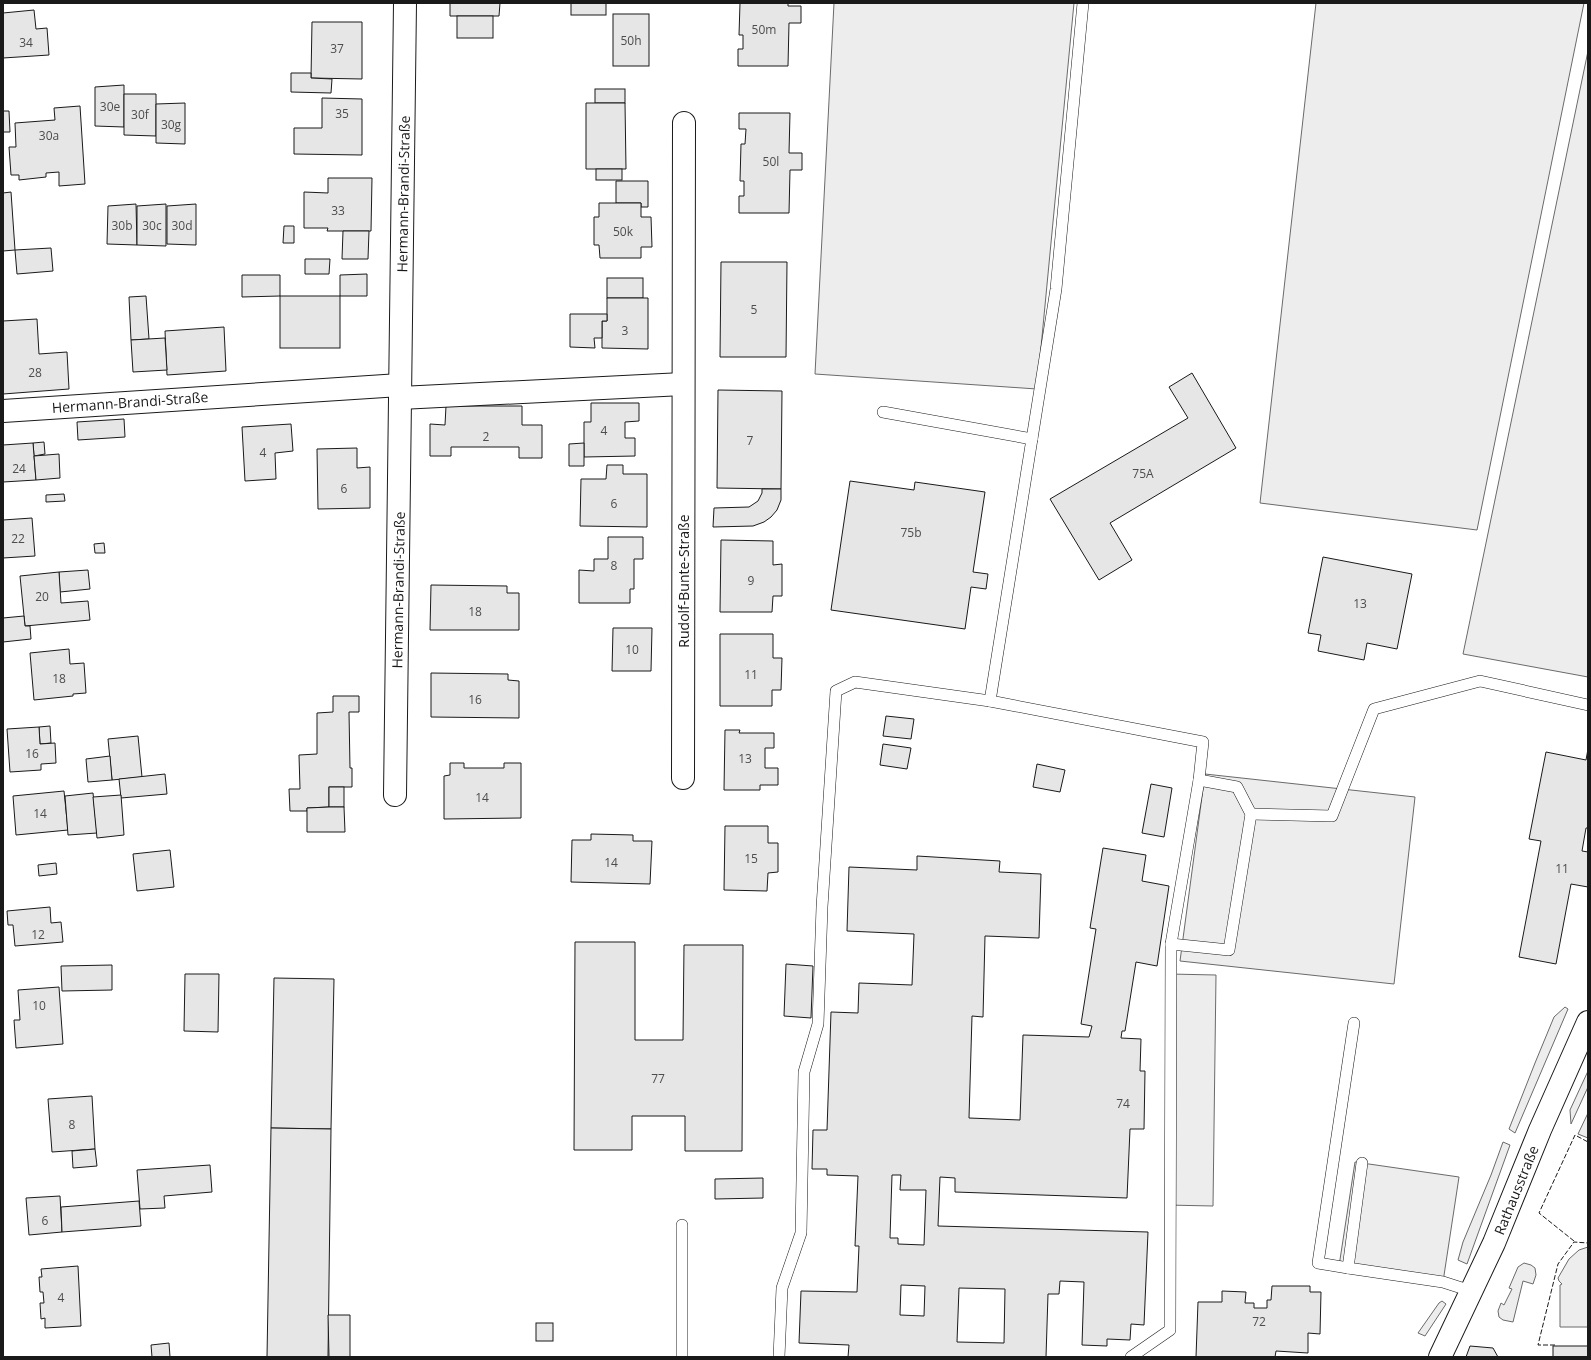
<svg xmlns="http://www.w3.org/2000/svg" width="1591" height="1360" viewBox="0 0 1591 1360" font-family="'Open Sans',sans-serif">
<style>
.built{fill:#ededed;stroke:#6a6a6a}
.building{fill:#e6e6e6;stroke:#1a1a1a;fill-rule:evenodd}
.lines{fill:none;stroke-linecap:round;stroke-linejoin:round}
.service-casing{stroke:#1a1a1a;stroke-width:12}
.minor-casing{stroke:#1a1a1a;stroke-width:24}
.tertiary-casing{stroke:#1a1a1a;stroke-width:24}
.service{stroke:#fff;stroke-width:11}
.minor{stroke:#fff;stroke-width:22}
.tertiary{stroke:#fff;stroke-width:22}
.fence{stroke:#1a1a1a;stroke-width:1;stroke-dasharray:5 2;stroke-linecap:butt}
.labels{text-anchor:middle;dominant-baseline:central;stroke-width:3;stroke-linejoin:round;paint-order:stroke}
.number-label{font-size:12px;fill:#4d4d4d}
.street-label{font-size:14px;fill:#1a1a1a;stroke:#fff}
</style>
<rect width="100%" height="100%" fill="#fff"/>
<!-- built -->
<g class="built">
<path d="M834 3H1074L1037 389 815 374Z"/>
<path d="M1316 3H1584L1477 530 1260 503Z"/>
<path d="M1588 51V677L1463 654Z"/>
<path d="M1205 774 1415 797 1394 984 1180 961Z"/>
<path d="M1169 974 1216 975 1213 1206 1166 1205Z"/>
<path d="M1565 1007 1568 1009 1515 1133 1509 1129 1535 1063 1554 1017Z"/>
<path d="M1588 1071V1087L1571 1124 1570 1110Z"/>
<path d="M1588 1113V1138L1578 1134Z"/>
<path d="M1503 1142 1510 1145 1467 1264 1458 1260 1463 1242 1491 1175Z"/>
<path d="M1355 1162 1459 1177 1443 1282 1339 1266Z"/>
<path d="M1588 1247V1327H1560V1285L1562 1284 1559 1281 1558 1278 1569 1259 1579 1250Z"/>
<path d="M1524 1263 1531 1265 1535 1268 1536 1275 1533 1284 1523 1281 1513 1322 1503 1320 1499 1317 1498 1311 1501 1303 1504 1305 1512 1289 1509 1288 1518 1267Z"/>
<path d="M1442 1301 1446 1304 1425 1336 1418 1333 1439 1303Z"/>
</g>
<!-- building -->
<g class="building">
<path d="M450 3H500L499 16H450Z"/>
<rect x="571" y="3" width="35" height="12"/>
<path d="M740 3H788V6H801V23H789L788 66H738V49H743V35H739Z"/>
<path d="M34 10 36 29 47 28 49 55 3 58V13Z"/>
<rect x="613" y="14" width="36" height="52"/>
<rect x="457" y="16" width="36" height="22"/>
<path d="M312 22H362V79L311 78Z"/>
<path d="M291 73H311V78L332 79 331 93 291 92Z"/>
<path d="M124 85V127L95 126V87Z"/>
<rect x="595" y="89" width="30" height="14"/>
<path d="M124 94H156V136L124 135Z"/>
<path d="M322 98 362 99V155L294 154V128H322Z"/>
<path d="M185 103V144L156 143V104Z"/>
<path d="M586 103H625L626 169H586Z"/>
<path d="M80 106 85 184 59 186V172L46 173V177L19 180V175H11L9 147H16L15 123 55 120 54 108Z"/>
<path d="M3 111H9L10 132H3Z"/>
<path d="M739 113H790L789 153H802V170H790L789 213H739V196H744V181H740L741 144H745L746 129H739Z"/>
<rect x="596" y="169" width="26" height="11"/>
<path d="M328 178H372L371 231H327L328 228H304V192L328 193Z"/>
<path d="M616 181H648V207H641V203H616Z"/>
<path d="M11 192 15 250 3 251V193Z"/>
<path d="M599 203H641V217H651L652 247H641V258H600L599 245H594V217H599Z"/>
<path d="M136 204 137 245 107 244 108 206Z"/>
<path d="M166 204V246L137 245V206Z"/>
<path d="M196 204V245L167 244V206Z"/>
<path d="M284 226H294V243H283Z"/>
<path d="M343 231H369L368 259H342Z"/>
<path d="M51 248 53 271 17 274 15 250Z"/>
<path d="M305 259H330L329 274H305Z"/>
<path d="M721 262H787L786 357H720Z"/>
<path d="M367 274V296H340V275Z"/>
<path d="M242 275H280V296L242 297Z"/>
<rect x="607" y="278" width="36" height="20"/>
<path d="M146 296 149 339 131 340 129 297Z"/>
<rect x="280" y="296" width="60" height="52"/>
<path d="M607 298H648V349L602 348V321H607Z"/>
<path d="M570 314H607V321H602V338H594L595 348 570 347Z"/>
<path d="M37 319 39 354 67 352 69 389 3 394V321Z"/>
<path d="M224 327 226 371 167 375 165 331Z"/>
<path d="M165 338 167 370 133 372 131 340Z"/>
<path d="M1192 373 1236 448 1110 523 1132 560 1099 580 1050 499 1188 418 1169 387Z"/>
<path d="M718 390 782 391 781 489 717 488Z"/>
<path d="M591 403H639V421L625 422V438H635V456L584 457V422H591Z"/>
<path d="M446 406H522V425H542V458H519V447H451V456H430V424L445 425Z"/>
<path d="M124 419 125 437 78 440 77 422Z"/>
<path d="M291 424 293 451 275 453 276 479 245 481 242 427Z"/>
<path d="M44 442 45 454 34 456 33 443Z"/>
<path d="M33 443 36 480 3 482V445Z"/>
<path d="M584 443V466H569V444Z"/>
<path d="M357 448V468L370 467V508L318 509 317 449Z"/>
<path d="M59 454 60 478 36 480 34 456Z"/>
<path d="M607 465H623V474H647V527L580 526 581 479H606Z"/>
<path d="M850 481 914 490 915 482 985 492 973 572 988 574 986 589 971 587 965 629 831 610Z"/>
<path d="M762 489H781V500L777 510 771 517 764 522 753 526 713 527 714 508 749 507 758 501 762 493Z"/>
<path d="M64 494 65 501 46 502V495Z"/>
<path d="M32 518 35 556 3 558V520Z"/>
<path d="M608 537H643V559H634V589H630V603H579V570L594 571V559H608Z"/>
<path d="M721 540 773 541V565L782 564V596H773L772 612H720Z"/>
<path d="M104 543 105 553H95L94 544Z"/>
<path d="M1323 557 1412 574 1397 649 1367 643 1364 660 1318 651 1321 635 1308 633Z"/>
<path d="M88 570 90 589 60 592 59 572Z"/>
<path d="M59 572 61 603 88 601 90 620 25 626 20 576Z"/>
<path d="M431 585 507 586V593H519V630H430Z"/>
<path d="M24 616 25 626H30L31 639 3 642V618Z"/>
<path d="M613 628H652L651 671H612Z"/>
<path d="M720 634H773V658H782L781 690H772V706H720Z"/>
<path d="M69 649 70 664 84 663 86 693 73 694V696L34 700 30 653Z"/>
<path d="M431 673 508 674V680L519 681V718L431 717Z"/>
<path d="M333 696H359V712H349L350 768H352V787H329V807L307 808V811H290L289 789H300L299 755 317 754V713L333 712Z"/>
<path d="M886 716 914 719 911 739 883 736Z"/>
<path d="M50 726 51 743 40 744 39 727Z"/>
<path d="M39 727 40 744 55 743 56 763 41 764V770L10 772 7 729Z"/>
<path d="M725 730H740L739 733H774V748H765V768H778V785H760V790H724Z"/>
<path d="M138 736 142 777 112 780 108 739Z"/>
<path d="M883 744 911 748 907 769 880 765Z"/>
<path d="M1588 749V828H1586L1582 851 1588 852V887L1571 884 1556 964 1519 957 1541 841 1529 839 1546 752 1586 760Z"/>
<path d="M110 756 112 780 88 782 86 759Z"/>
<path d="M450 763H464V768H504V763H521V818L444 819V776L450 775Z"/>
<path d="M1037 764 1065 770 1060 792 1033 787Z"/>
<path d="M165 774 167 794 121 798 119 779Z"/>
<path d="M1151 784 1172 788 1164 837 1142 833Z"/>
<rect x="329" y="787" width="15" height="20"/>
<path d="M64 791 68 830 16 835 13 796Z"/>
<path d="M93 793 97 833 68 835 65 796Z"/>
<path d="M121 795 124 835 97 838 93 797Z"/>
<path d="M329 807H344L345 832H307V808Z"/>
<path d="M725 826H768V843H778V872L768 873 767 891 724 890Z"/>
<path d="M591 834 633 835V841H652L650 884 571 882 572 840H591Z"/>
<path d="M1103 848 1146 855 1142 881 1169 886 1157 966 1136 962 1125 1031H1122L1121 1038 1141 1039 1140 1071H1145L1144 1129H1130L1127 1198 955 1192V1178L940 1177 938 1226 1148 1232 1144 1325 1131 1324 1130 1340 1107 1339V1346L1082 1345 1084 1282 1060 1281 1059 1294H1048L1046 1357H848L849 1345 799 1343 801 1291 857 1292 859 1246H855L858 1176 827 1175V1169H812L813 1130H827L831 1012 858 1013 859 983 912 985 914 934 847 931 849 867 917 870V856L1000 861 999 872 1041 874 1039 938 985 936 983 1017 972 1016 969 1118 1020 1120 1023 1035 1089 1037 1092 1026 1081 1024 1096 929 1090 928ZM892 1175H901L900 1190H926L924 1245 898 1244V1238H890ZM901 1285 925 1286 924 1316 900 1315ZM959 1288 1005 1289 1004 1343 957 1342Z"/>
<path d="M170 850 174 887 137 891 133 854Z"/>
<path d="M56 863 57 874 39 876 38 865Z"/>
<path d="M50 907 51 923 61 922 63 942 15 946 13 925H8L7 911Z"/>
<path d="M575 942H635V1040H683L684 945H743L742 1151H685V1116H632V1150H574Z"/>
<path d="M786 964 813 966 811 1018 784 1016Z"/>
<path d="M112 965V990L62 991 61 966Z"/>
<path d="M185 974H219L218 1032 184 1031Z"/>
<path d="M274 978 334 979 331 1129 271 1128Z"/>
<path d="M59 987 63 1044 16 1048 14 1020H20L18 990Z"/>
<path d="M92 1096 95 1149 52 1152 48 1099Z"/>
<path d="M271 1128 331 1129 328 1357H267Z"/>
<path d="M95 1149 97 1166 73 1168 72 1151Z"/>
<path d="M210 1165 212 1192 164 1196 165 1208 140 1209 137 1170Z"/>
<path d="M763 1178V1198L715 1199V1179Z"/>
<path d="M60 1196 62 1232 29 1235 26 1198Z"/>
<path d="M139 1201 141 1226 62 1232 61 1207Z"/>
<path d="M78 1266 81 1326 45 1328V1318L41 1319 40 1303H44L43 1292H40L39 1277H42L41 1269Z"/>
<path d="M1272 1286H1310V1292H1321L1320 1334 1308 1333V1353L1276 1351 1275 1357H1196L1198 1302H1222V1291L1246 1292 1245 1303H1254V1308H1267V1300H1271Z"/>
<path d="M328 1315H350V1357H329Z"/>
<rect x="536" y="1323" width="17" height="18"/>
<path d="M169 1343 170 1357H152L151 1345Z"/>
<path d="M1470 1346 1493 1348 1498 1357H1466Z"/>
<rect x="1553" y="1346" width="35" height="11"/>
</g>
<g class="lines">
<defs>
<g id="service">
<path d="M1083 3 1056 289 990 701 1203 742 1199 780 1171 944 1170 1330 1131 1357"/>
<path d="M883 412 1032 439"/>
<path d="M1251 814 1332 816 1374 709 1480 681 1588 705"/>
<path d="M1171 944 1229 950 1251 814 1237 787 1199 780"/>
<path d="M1362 1163 1348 1268 1443 1282 1471 1291"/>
<path d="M1348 1268 1318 1263 1354 1023"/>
<path d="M682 1357V1225"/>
<path d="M779 1357 782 1288 801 1233 804 1072 818 1024 822 907 836 691 855 682 990 701"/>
</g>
<g id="minor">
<path d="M400 398 683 384"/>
<path d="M3 411 400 385"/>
<path d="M683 778 684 123"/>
<path d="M395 795 405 3"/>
</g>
<path id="tertiary" d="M1440 1357 1494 1243 1540 1130 1588 1022"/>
</defs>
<!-- service casing -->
<use href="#service" class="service-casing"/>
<!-- minor casing -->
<use href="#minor" class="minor-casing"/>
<!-- tertiary casing -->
<use href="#tertiary" class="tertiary-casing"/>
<!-- service -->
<use href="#service" class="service"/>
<!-- minor -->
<use href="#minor" class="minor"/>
<!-- tertiary -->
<use href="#tertiary" class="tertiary"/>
<!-- fence -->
<g class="fence">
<path d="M1574 1241 1539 1213 1575 1135 1588 1142"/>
<path d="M1555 1345H1538L1558 1264 1574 1242 1588 1243"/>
</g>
</g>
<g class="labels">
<!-- number labels -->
<g class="number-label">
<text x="764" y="29">50m</text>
<text x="631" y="40">50h</text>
<text x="26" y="42">34</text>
<text x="337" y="48">37</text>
<text x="110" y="106">30e</text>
<text x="342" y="113">35</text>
<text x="140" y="114">30f</text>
<text x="171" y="124">30g</text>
<text x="49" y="135">30a</text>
<text x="771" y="161">50l</text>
<text x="338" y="210">33</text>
<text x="122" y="225">30b</text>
<text x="152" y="225">30c</text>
<text x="182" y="225">30d</text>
<text x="623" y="231">50k</text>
<text x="754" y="309">5</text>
<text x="625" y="330">3</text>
<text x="35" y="372">28</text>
<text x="604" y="430">4</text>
<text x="486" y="436">2</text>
<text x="750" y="440">7</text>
<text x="263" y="452">4</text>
<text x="19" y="468">24</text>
<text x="1143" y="473">75A</text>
<text x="344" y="488">6</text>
<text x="614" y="503">6</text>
<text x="911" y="532">75b</text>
<text x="18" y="538">22</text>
<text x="614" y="565">8</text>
<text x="751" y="580">9</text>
<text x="42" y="596">20</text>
<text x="1360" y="603">13</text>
<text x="475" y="611">18</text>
<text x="632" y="649">10</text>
<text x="751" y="674">11</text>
<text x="59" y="678">18</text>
<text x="475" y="699">16</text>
<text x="32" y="753">16</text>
<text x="745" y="758">13</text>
<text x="482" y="797">14</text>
<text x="40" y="813">14</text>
<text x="751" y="858">15</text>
<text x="611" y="862">14</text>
<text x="1562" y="868">11</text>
<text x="38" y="934">12</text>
<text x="39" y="1005">10</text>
<text x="658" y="1078">77</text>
<text x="1123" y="1103">74</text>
<text x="72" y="1124">8</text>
<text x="45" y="1220">6</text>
<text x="61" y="1297">4</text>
<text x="1259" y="1321">72</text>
</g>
<!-- street labels -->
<g class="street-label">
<text transform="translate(403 194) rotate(-89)">Hermann-Brandi-Straße</text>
<text transform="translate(130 402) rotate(-4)">Hermann-Brandi-Straße</text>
<text transform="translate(683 581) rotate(-90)">Rudolf-Bunte-Straße</text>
<text transform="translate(398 590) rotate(-89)">Hermann-Brandi-Straße</text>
<text transform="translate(1516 1190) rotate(-68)">Rathausstraße</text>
</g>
</g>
<!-- border -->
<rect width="1591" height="1360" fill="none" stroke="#1a1a1a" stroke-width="8"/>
</svg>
